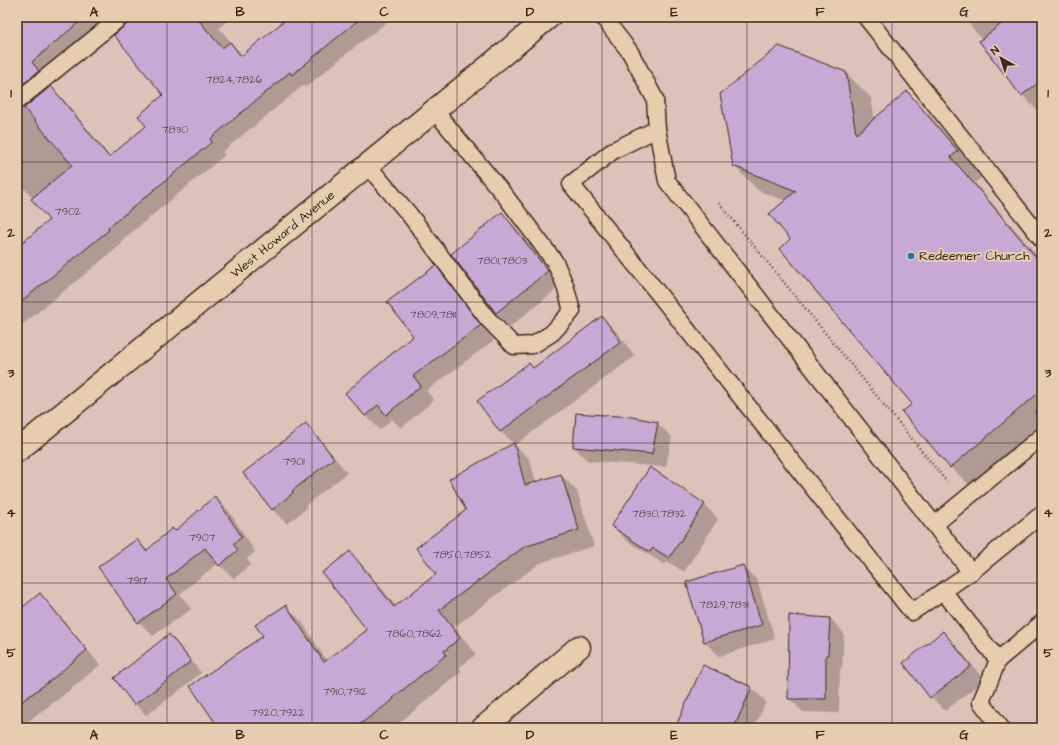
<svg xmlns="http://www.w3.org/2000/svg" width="1059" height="745" viewBox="0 0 1059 745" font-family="'Architects Daughter',sans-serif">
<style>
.shadow{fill:#0003}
.building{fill:#c6a9d5;stroke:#3b2a1e}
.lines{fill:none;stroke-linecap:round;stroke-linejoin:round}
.lane-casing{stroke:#3b2a1e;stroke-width:19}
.street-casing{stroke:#3b2a1e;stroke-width:25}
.secondary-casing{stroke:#3b2a1e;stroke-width:25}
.path{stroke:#3b2a1e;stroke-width:2.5;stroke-dasharray:1 3;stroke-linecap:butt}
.lane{stroke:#e7cdaf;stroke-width:16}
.street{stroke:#e7cdaf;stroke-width:22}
.secondary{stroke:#e7cdaf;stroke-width:22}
.grid{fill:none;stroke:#3b2a1e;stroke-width:1;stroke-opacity:0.55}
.poi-dot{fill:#1f6fb2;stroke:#e7cdaf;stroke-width:1.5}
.labels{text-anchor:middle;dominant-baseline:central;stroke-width:4;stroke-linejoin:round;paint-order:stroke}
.number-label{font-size:11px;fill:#5e4a4c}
.street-label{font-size:13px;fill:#3b2a1e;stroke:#e7cdaf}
.poi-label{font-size:13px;fill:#3b2a1e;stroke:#e7cdaf;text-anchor:start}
.neatline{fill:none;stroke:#3b2a1e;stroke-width:1.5}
.grid-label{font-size:13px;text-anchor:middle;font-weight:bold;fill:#3b2a1e}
</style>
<rect width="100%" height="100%" fill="#ddc2ba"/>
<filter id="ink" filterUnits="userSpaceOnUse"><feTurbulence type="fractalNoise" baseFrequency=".025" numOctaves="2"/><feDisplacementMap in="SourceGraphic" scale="8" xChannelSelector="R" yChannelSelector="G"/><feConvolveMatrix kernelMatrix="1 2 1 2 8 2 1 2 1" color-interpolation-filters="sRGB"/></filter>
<g filter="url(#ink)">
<!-- shadow -->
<g class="shadow">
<path d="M17 17H97L104 25 44 75 52 84 50 86 64 100 110 157 148 126 165 95 152 17H232L219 28 243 56 281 25 275 17H393L363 41H362L306 87 304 85 222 152 225 155 120 242 122 244 17 329V248L51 221 25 189 17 196Z"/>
<path d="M964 17H1042V115L1022 95 980 41 982 40Z"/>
<path d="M846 73 871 98 875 120 907 93 932 118 982 177 975 183 1042 261V436L976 492 951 467 913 404 792 239 786 201 759 191 733 165Z"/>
<path d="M502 214 516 228 562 285 510 327 496 313Z"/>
<path d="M436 267 450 281 494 340 426 391 434 400 401 428 392 419 380 430 366 416 347 393 414 336Z"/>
<path d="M602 317 616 331 635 356 515 445 530 460 536 483 561 475 577 491 594 546 540 563 454 627 476 654 459 668 462 671 393 728H220L286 606 302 622 327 661 369 631 321 571H327L350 553 366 569 396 606 437 574 467 510 514 444 501 432 479 401 533 369Z"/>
<path d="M577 414 657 423 672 437 666 467 588 461 574 447Z"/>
<path d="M306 425 320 439 347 473 305 506 307 508 287 524 273 510 244 473Z"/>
<path d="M215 497 229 511 255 552 247 559 251 564 234 579 218 563 180 594 191 609 153 636 139 622 137 540 147 550 175 532Z"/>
<path d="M704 504 718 519 684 572 667 561 665 565 626 540 612 526Z"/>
<path d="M743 566 757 580 775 639 719 656 705 642Z"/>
<path d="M40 595 54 609 100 665 65 694 19 728H17V614Z"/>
<path d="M830 618 844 633 842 669 840 668 839 713 803 712 789 698Z"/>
<path d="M943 632 957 646 984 680 945 711 931 697Z"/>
<path d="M169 635 180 646 201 673 175 694 146 715 135 704Z"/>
<path d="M703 667 752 688 766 702 754 728H676Z"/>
</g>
<!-- building -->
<g class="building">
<path d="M17 17H85L32 62 39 71 17 89Z"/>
<path d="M130 17H196L222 48 230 42 241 56 289 17H362L292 75 290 72 210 139 212 142 108 228 109 230 17 305V247L49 220 31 199 72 165 24 108 51 86 109 157 146 126 138 116 163 95 114 35 127 24Z"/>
<path d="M1010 17H1042V80L1021 96 979 41Z"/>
<path d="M779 46 846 72 856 134 907 91 958 151 951 157 1042 264V390L950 468 902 412 912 404 780 249 790 239 769 214 796 191 733 166 720 94Z"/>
<path d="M502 212 548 271 496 313 451 254Z"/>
<path d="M436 265 481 325 413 376 421 386 386 415 378 405 365 416 345 393 413 336 387 302Z"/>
<path d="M602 316 621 342 500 432 477 401 529 363 533 368Z"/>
<path d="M576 413 632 417 658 422 652 454 573 447Z"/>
<path d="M306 423 334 458 292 491 293 493 272 510 243 473Z"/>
<path d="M514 443 525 485 561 474 579 530 524 547 439 610 460 638 444 651 446 655 393 698 394 699 355 728H219L190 686 263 636 255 625 286 605 324 662 367 630 322 573 350 551 394 607 436 574 416 548 466 510 449 479Z"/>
<path d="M650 467 705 504 669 558 653 548 650 552 611 526Z"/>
<path d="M215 496 242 537 233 544 238 550 219 566 205 548 166 579 177 594 138 623 98 567 137 539 146 551 172 528 175 531Z"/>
<path d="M743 565 762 625 704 642 686 582Z"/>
<path d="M40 593 87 650 51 680 17 705V612Z"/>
<path d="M789 615 830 618 828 655H826V699H788Z"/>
<path d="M943 631 971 666 930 698 903 663Z"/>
<path d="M169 634 191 661 164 683 134 705 114 678Z"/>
<path d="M703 665 752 687 734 728H675Z"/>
</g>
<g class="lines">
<defs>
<g id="lane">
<path d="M603 17 630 52 655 99 657 129 667 181 971 572"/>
<path d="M866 17 1042 239"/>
<path d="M17 101 121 17"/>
<path d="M657 129 614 150 571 184 912 612 971 572 1042 514"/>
<path d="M367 165 409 214 487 318 514 346 533 345 552 333 572 311 565 285 555 262 506 197 435 111"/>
<path d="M935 524 1042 436"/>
<path d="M943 591 998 660 981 702 1001 728"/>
<path d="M998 660 1042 623"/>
</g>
<path id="street" d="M483 728 579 647"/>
<g id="secondary">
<path id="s1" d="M17 451 549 17"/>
</g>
</defs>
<!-- lane casing -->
<use href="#lane" class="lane-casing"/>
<!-- street casing -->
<use href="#street" class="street-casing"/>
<!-- secondary casing -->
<use href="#secondary" class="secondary-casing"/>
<!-- path -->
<g class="path">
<path d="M719 203 947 482"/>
<path d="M1035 412 1042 406"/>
</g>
<!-- lane -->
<use href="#lane" class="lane"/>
<!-- street -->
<use href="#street" class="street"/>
<!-- secondary -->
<use href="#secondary" class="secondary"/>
</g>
</g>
<!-- grid -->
<path class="grid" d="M167 17V728M312 17V728M457 17V728M602 17V728M747 17V728M892 17V728M17 162H1042M17 302H1042M17 443H1042M17 583H1042"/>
<!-- markers -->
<circle class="poi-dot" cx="911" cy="256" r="4"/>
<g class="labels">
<!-- number labels -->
<g class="number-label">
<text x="234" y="79">7824,7826</text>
<text x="175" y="129">7830</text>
<text x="68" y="211">7902</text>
<text x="502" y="260">7801,7803</text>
<text x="433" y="314">7809,7811</text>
<text x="294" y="461">7901</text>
<text x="659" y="513">7830,7832</text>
<text x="202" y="537">7907</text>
<text x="462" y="554">7850,7852</text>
<text x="137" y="580">7917</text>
<text x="724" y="604">7829,7831</text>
<text x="414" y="633">7860,7862</text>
<text x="345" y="691">7910,7912</text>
<text x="278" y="712">7920,7922</text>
</g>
<!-- street labels -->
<g class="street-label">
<text stroke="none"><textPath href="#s1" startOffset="343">West Howard Avenue</textPath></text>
</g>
<!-- poi labels -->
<g class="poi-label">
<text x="919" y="256">Redeemer Church</text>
</g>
</g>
<!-- margin -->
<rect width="1059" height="745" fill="none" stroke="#e7cdaf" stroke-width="44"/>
<!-- north arrow -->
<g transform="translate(1001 58) rotate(321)" stroke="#e7cdaf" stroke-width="3" paint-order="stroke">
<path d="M0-3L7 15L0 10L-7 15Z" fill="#3b2a1e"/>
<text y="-6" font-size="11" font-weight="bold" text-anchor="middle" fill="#3b2a1e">N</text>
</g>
<rect x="22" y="22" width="1015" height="701" class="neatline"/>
<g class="grid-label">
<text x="94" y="16">A</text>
<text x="240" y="16">B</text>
<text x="384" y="16">C</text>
<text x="530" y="16">D</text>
<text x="674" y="16">E</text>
<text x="820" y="16">F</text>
<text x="964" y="16">G</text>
<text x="11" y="97">1</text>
<text x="1048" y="97">1</text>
<text x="11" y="237">2</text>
<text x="1048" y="237">2</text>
<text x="11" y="377">3</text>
<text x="1048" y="377">3</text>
<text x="11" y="517">4</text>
<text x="1048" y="517">4</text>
<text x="11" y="657">5</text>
<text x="1048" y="657">5</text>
<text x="94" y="739">A</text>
<text x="240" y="739">B</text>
<text x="384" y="739">C</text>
<text x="530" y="739">D</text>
<text x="674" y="739">E</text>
<text x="820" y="739">F</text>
<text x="964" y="739">G</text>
</g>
</svg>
